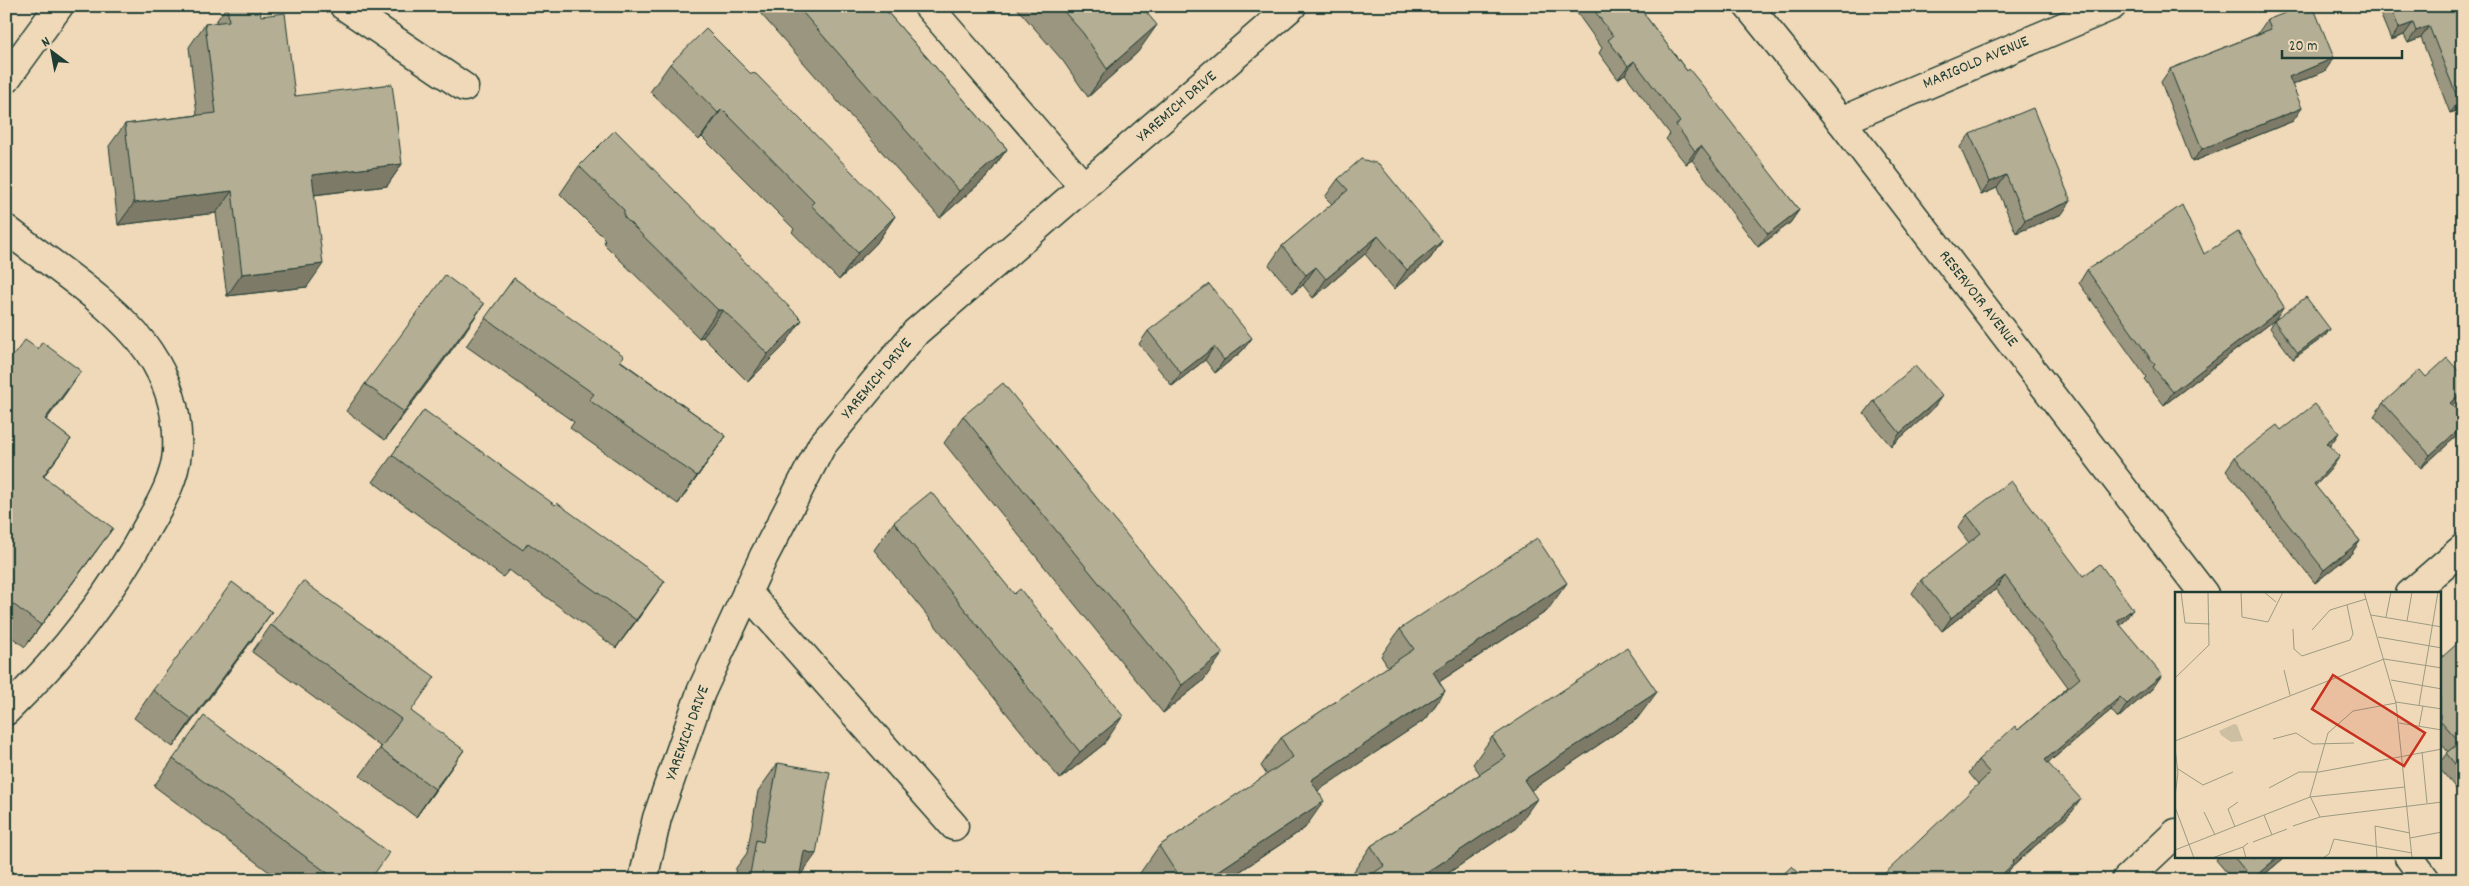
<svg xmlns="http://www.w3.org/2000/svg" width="2469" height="886" viewBox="0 0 2469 886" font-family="Dekko,sans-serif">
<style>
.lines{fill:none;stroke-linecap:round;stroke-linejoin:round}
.minor-casing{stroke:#1f3d34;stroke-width:31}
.major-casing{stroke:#1f3d34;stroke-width:31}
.minor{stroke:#efd9b8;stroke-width:28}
.major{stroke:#efd9b8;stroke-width:28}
.wall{fill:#9b967f;stroke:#1f3d34}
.shaded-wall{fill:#7e7a68;stroke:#1f3d34}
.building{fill:#b4ae94;stroke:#1f3d34}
.labels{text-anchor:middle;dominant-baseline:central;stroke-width:5;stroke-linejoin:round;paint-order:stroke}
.street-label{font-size:16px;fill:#1f3d34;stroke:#efd9b8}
.inset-road{fill:none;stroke:#9c9b83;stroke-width:1}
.view{fill:#c8321e;fill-opacity:0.15;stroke:#c8321e;stroke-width:2.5}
.inset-edge{fill:none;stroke:#1f3d34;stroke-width:2.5}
</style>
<rect width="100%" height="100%" fill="#efd9b8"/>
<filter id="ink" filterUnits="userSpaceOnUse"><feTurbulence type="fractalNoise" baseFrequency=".02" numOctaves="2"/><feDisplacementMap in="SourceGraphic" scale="10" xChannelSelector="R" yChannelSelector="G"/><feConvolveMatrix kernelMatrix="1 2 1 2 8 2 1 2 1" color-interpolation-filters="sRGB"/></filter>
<g filter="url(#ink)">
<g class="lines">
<defs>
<g id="minor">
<path d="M344 6 464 87"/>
<path d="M928 6 1084 187"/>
<path d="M6 79 59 6"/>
<path d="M1841 121 2112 6"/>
<path d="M6 229C51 264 117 306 149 352 169 382 179 417 177 452 175 478 162 501 150 522 113 591 63 656 6 711"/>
<path d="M747 592 954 826"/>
<path d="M2410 594 2463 548"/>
<path d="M643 880 657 818 701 692 764 556 822 445 916 332 1292 6"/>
<path d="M2126 880 2176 833"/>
</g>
<g id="major">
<path d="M1748 6 1841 121 2204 594"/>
<path d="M2409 857 2426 880"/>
</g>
</defs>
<!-- minor casing -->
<use href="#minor" class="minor-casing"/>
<!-- major casing -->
<use href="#major" class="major-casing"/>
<!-- minor -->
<use href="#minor" class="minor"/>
<!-- major -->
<use href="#major" class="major"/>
</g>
<!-- wall -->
<g class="wall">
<path d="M227 6 261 16 295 96 402 164 387 186 314 195 307 287 227 296 216 213 118 225 109 146 125 124 197 115 189 47 205 24 215 23Z"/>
<path d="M754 6H882L1007 149 987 177 940 218Z"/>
<path d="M1015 6H1141L1138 52 1088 97 1063 61Z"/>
<path d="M1572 6H1638L1687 71 1799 210 1790 223 1758 247 1692 160 1686 164 1666 139 1670 134 1625 74 1618 79 1599 53 1602 48Z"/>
<path d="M2377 6H2463V109L2450 113 2421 38 2408 43 2404 35 2391 40Z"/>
<path d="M2267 20 2325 71 2292 85 2293 121 2192 162 2161 82 2170 69 2258 34V33Z"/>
<path d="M670 64 895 216 876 244 839 280 792 232 794 229 702 137 699 140 650 92Z"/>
<path d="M1970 134 2062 214 2016 233 1997 188 1981 195 1960 147Z"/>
<path d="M579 166 783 347 748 382 703 337 699 338 605 245 604 238 560 194Z"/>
<path d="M1338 179 1442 241 1430 259 1394 289 1365 254 1313 298 1303 285 1293 293 1269 265 1282 246 1332 204 1325 197Z"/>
<path d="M2204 254 2276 319 2164 405 2144 379 2146 377 2079 283 2087 270Z"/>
<path d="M514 278 621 361 726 436 678 504 570 428 574 422 466 346Z"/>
<path d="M2274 321 2330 329 2325 336 2293 359 2270 328Z"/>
<path d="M1148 331 1252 338 1242 351 1215 373 1205 360 1172 386 1139 344Z"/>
<path d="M465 332 385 440 346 411 365 384Z"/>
<path d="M38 349 81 371 46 420 71 439 44 476 97 550 25 647 6 633V365Z"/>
<path d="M2426 377 2461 397 2452 405 2463 417V428L2458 435 2421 468 2374 416 2383 403Z"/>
<path d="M1874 401 1932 410 1891 446 1864 414Z"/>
<path d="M424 410 646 608 616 648 509 570 503 577 373 482Z"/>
<path d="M963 416 1203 681 1163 713 944 443Z"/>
<path d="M2281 430 2329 447 2331 469 2315 486 2360 541 2351 554 2315 583 2226 470 2235 457Z"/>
<path d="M1967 515 2083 576 2124 622 2120 625 2153 688 2118 718 2111 710 2048 763 2072 812 2010 869 2004 877 1978 784 1969 773 1978 760 2018 730 2068 687 1996 589 1942 631 1912 593 1921 580 1969 543 1958 528Z"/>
<path d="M894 522 1104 744 1060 779 874 550Z"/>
<path d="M1547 611 1439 682 1445 691 1426 719 1318 790 1305 828 1227 880H1144L1140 873 1159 846 1267 775 1261 766 1281 738 1388 667 1381 656 1400 629Z"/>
<path d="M271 625 411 711 445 777 416 817 360 776 381 747 252 652Z"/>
<path d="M253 639 173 747 134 718 153 690Z"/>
<path d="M2463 646V797L2440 769V762L2448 752 2440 742V659Z"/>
<path d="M1637 719 1531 790 1517 827 1438 880H1356L1352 874 1371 846 1480 774 1473 764 1492 737Z"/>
<path d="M173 759 371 880H280L154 786Z"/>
<path d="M778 763 800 876 799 880H734L736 868 747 853 758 791Z"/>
<path d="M2218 857H2285L2258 880H2233L2216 860Z"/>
</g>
<!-- shaded-wall -->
<g class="shaded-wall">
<path d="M2413 23 2404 35 2391 40 2399 28Z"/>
<path d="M1157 25 1138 52 1088 97 1107 69Z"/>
<path d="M2429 26 2421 38 2408 43 2416 31Z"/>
<path d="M2334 58 2325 71 2280 90 2289 77Z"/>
<path d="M1634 61 1625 74 1618 79 1628 66Z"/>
<path d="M2463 100V109L2450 113 2459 102Z"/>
<path d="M2302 108 2293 121 2192 162 2202 149Z"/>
<path d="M722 109 702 137 699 140 718 113Z"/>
<path d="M1701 146 1692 160 1686 164 1695 151Z"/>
<path d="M1007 149 987 177 940 218 959 191Z"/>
<path d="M402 164 387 186 296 197 312 175Z"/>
<path d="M2006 175 1997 188 1981 195 1990 182Z"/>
<path d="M232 191 216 213 118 225 134 203Z"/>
<path d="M2071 201 2062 214 2016 233 2025 220Z"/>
<path d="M1799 210 1790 223 1758 247 1768 234Z"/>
<path d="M895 216 876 244 839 280 858 253Z"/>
<path d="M1378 236 1365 254 1313 298 1326 279Z"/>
<path d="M1442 241 1430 259 1394 289 1407 270Z"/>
<path d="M323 264 307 287 227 296 242 274Z"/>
<path d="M1316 267 1303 285 1293 293 1306 275Z"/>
<path d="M484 304 465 332 385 440 404 412Z"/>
<path d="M2284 307 2276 319 2164 405 2173 392Z"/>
<path d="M718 310H723L703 337 699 338Z"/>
<path d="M802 320 783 347 748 382 768 354Z"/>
<path d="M2330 329 2325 336 2293 359 2298 353Z"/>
<path d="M1252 338 1242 351 1215 373 1224 360Z"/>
<path d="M1214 347 1205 360 1172 386 1181 373Z"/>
<path d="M81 371 66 393 30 442 45 419Z"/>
<path d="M2463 391V395L2461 397 2441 416 2450 403Z"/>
<path d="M1942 396 1932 410 1891 446 1900 433Z"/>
<path d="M2463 426V428L2458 435 2421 468 2430 455Z"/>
<path d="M2339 433 2330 446 2317 456 2326 443Z"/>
<path d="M726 436 707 463 678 504 697 476Z"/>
<path d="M71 439 55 461 27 498 43 476Z"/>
<path d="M2340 456 2331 469 2305 497 2314 484Z"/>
<path d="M113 528 97 550 25 647 41 625Z"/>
<path d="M2360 541 2351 554 2315 583 2324 570Z"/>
<path d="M2005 576 1996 589 1942 631 1951 618Z"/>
<path d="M665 581 646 608 616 648 636 620Z"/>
<path d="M1567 583 1547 611 1413 699 1433 672Z"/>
<path d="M2133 609 2124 622 2108 634 2117 621Z"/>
<path d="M272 612 253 639 173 747 192 719Z"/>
<path d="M1223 653 1203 681 1163 713 1182 685Z"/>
<path d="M2162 675 2153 688 2118 718 2127 704Z"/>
<path d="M1445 691 1426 719 1292 808 1311 780Z"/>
<path d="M1657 692 1637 719 1505 808 1524 780Z"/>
<path d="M2120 697 2111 710 2036 773 2045 760Z"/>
<path d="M1123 716 1104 744 1060 779 1080 752Z"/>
<path d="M464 750 445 777 416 817 435 789Z"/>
<path d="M1537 799 1517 827 1438 880H1416Z"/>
<path d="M2081 799 2072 812 2010 869 2001 880H1996L2012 862Z"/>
<path d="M1324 801 1305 828 1227 880H1205Z"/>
<path d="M804 851 816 854 797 880Z"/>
<path d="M2278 857H2285L2258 880H2252Z"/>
</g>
<!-- building -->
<g class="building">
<path d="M227 6H259L261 16 285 13 295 96 392 84 402 164 312 175 323 264 242 274 232 191 134 203 125 124 216 113 205 24 229 21Z"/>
<path d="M797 6H882L1007 149 959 191Z"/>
<path d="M1059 6H1141L1157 25 1107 69 1083 33Z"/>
<path d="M1591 6H1638L1687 71 1689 69 1711 96 1799 210 1768 234 1701 146 1695 151 1676 125 1680 122 1634 61 1628 66 1608 40 1613 36Z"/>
<path d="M2303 6H2313L2334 58 2289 77 2302 108 2202 149 2170 69 2271 29 2267 20Z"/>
<path d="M2390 6H2463V100L2459 102 2429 26 2416 31 2413 23 2399 28Z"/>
<path d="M706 29 750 73 756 74 895 216 858 253 811 205 814 202 722 109 718 113 670 64Z"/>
<path d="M2033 108 2071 201 2025 220 2006 175 1990 182 1970 134Z"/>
<path d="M615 130 802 320 768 354 723 310H718L624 217V210L579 166Z"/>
<path d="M1361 159 1379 164 1442 241 1407 270 1378 236 1326 279 1316 267 1306 275 1282 246 1348 190 1338 179Z"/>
<path d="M2182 205 2204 254 2238 232 2284 307 2173 392 2153 367 2155 365 2087 270Z"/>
<path d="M445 275 484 304 404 412 365 384Z"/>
<path d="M514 278 624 356 620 361 726 436 697 476 589 400 594 394 485 318Z"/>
<path d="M1209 284 1252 338 1224 360 1214 347 1181 373 1148 331Z"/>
<path d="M2306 297 2330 329 2298 353 2274 321Z"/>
<path d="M25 340 38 349 42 342 81 371 45 419 71 439 43 476 113 528 41 625 6 599V365Z"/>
<path d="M2447 358 2463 376V391L2450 403 2463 417V426L2430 455 2383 403 2420 370 2426 377Z"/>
<path d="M1915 366 1942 396 1900 433 1874 401Z"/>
<path d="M1003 383 1223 653 1182 685 963 416Z"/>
<path d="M2315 404 2339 433 2326 443 2340 456 2314 484 2360 541 2324 570 2235 457 2277 425 2281 430Z"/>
<path d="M424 410 555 505 557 503 665 581 636 620 528 543 523 550 392 455Z"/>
<path d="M2011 481 2083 576 2100 564 2133 609 2117 621 2162 675 2127 704 2120 697 2045 760 2081 799 2012 862 2013 864 1996 880H1878L1990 773 1978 760 2015 726 2018 730 2080 678 2005 576 1951 618 1921 580 1981 533 1967 515Z"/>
<path d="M931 492 1014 594 1020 589 1123 716 1080 752 894 522Z"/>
<path d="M1537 538 1567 583 1433 672 1445 691 1311 780 1324 801 1205 880H1181L1159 846 1293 757 1281 738 1414 649 1400 629Z"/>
<path d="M303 581 435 677 411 711 464 750 435 789 380 749 401 719 271 625Z"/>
<path d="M232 582 272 612 192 719 153 690Z"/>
<path d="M2459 642 2463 646V774L2446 753 2460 742 2440 720V659Z"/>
<path d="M1627 648 1657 692 1524 780 1537 799 1416 880H1363L1384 866 1371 846 1506 757 1492 737Z"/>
<path d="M204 716 389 853 370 880H337L173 759Z"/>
<path d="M778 763 830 772 816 854 804 851 799 880H749L756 840 763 842Z"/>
<path d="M2234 857H2278L2252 879Z"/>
<path d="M1792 866 1805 880H1777Z"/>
</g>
</g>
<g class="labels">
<!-- street labels -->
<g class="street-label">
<text transform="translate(1976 63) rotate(-23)">MARIGOLD AVENUE</text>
<text transform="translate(1177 107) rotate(-41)">YAREMICH DRIVE</text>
<text transform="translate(1978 299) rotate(52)">RESERVOIR AVENUE</text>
<text transform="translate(877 379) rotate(-50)">YAREMICH DRIVE</text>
<text transform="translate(688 733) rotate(-70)">YAREMICH DRIVE</text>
</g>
</g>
<!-- overview -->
<g transform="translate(2175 592)">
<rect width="266" height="266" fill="#efd9b8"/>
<path d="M59 132 62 133 68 149 56 150 46 143 44 139Z" fill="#cdc0a2"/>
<path class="inset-road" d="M6 0 10 31 35 32M66 0 67 25 93 30 108 0M89 0 101 10M189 0 221 111 237 266M196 23 267 35M211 25 216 0M232 29 237 0M118 37 119 57 127 64 175 48 178 42 172 13M137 38 155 18 191 7M203 45 267 56M109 78 115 103M0 86 34 53 33 0M216 88 267 97M221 110 267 117M244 113 263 0M224 131 267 138M244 134 248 114M98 147 121 141 138 152 179 151M0 149 209 67 267 76M0 156 3 181 0 204M247 160 252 211M3 177 28 193 58 180M94 196 124 180H144L267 157M0 215 19 266M29 220 40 243M89 223 97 243M145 225 135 204 153 141 178 119 221 111M118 234 145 225 267 210M60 235 53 217 63 210M235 246 267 240M78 250 112 237M0 258 135 205 230 195M37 266 68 255M71 266 68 255 73 251M148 266 154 262 159 247 237 261M202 266 200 234 235 241"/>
<path class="view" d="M158 83 250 141 229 174 137 117Z"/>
<rect width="266" height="266" class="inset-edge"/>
</g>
<!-- margin -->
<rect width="2469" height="886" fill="none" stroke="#efd9b8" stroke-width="25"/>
<rect x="12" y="12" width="2444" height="861" fill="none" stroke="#1f3d34" stroke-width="2" filter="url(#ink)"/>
<!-- north arrow -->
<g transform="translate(52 52) rotate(328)" stroke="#efd9b8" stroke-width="4" paint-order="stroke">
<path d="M0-4L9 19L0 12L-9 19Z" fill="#1f3d34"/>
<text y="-8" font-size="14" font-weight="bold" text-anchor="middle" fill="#1f3d34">N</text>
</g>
<!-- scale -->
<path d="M2282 50v8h120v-8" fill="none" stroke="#1f3d34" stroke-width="2.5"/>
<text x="2289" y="50" font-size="15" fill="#1f3d34" stroke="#efd9b8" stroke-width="4" paint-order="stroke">20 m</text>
</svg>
